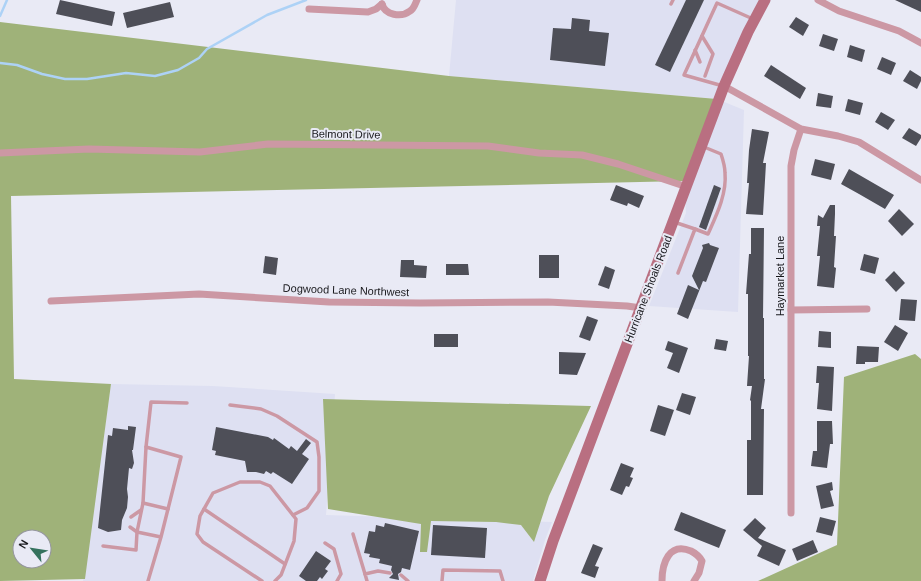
<svg xmlns="http://www.w3.org/2000/svg" width="921" height="581" viewBox="0 0 921 581" font-family="Helvetica,sans-serif">
<style>
.built{fill:#dee0f2}
.forest{fill:#9fb279;fill-rule:evenodd}
.lines{fill:none;stroke-linecap:round;stroke-linejoin:round}
.stream{stroke:#add2f6;stroke-width:2.5}
.building{fill:#4e4f58}
.lane{stroke:#cc98a4;stroke-width:3.5}
.street{stroke:#cc98a4;stroke-width:7}
.secondary{stroke:#b96f81;stroke-width:11}
.labels{text-anchor:middle;dominant-baseline:central;stroke-width:4;stroke-linejoin:round;paint-order:stroke}
.street-label{font-size:11px;fill:#17171b;stroke:#e9eaf5}
</style>
<rect width="100%" height="100%" fill="#e9eaf5"/>
<g class="built">
<polygon points="456,0 771,0 723,83 717,99 744,110 738,312 649,306 686,213 684,182 717,99 449,76"/>
<polygon points="111,384 213,386 335,394 326,515 552,522 545,540 533,581 83,581"/>
</g>
<g class="forest">
<path d="M0,22l449,54 268,23 -33,82 -673,15 3,183 97,5 -26,195 -85,2zM20,537h24v24h-24z"/>
<polygon points="915,354 921,359 921,581 758,581 837,545 844,377"/>
<polygon points="323,399 590,406 591,406 549,496 534,542 521,525 496,522 431,521 427,552 420,552 421,524 328,509"/>
</g>
<g class="lines">
<g class="stream">
<polyline points="0,16 7,0"/>
<polyline points="0,63 17,65 42,74 65,79 87,79 126,73 155,76 178,70 199,58 207,49 267,15 306,0"/>
</g>
</g>
<g class="building">
<polygon points="60,0 115,12 112,26 56,14"/>
<polygon points="686,0 704,0 670,72 655,65"/>
<polygon points="895,0 921,0 921,12"/>
<polygon points="170,2 174,17 127,28 123,13"/>
<polygon points="796,17 809,25 803,36 789,27"/>
<polygon points="572,18 590,20 589,31 609,33 605,66 550,60 553,28 571,29"/>
<polygon points="823,34 838,39 834,51 819,46"/>
<polygon points="850,45 865,50 862,62 847,57"/>
<polygon points="882,57 896,63 891,75 877,69"/>
<polygon points="771,65 806,88 800,99 764,76"/>
<polygon points="910,70 921,77 921,81 917,89 903,81"/>
<polygon points="818,93 833,96 831,108 816,106"/>
<polygon points="848,99 863,103 860,115 845,111"/>
<polygon points="881,112 895,120 888,130 875,122"/>
<polygon points="909,128 921,135 921,138 916,146 902,138"/>
<polygon points="752,129 769,132 763,163 766,163 763,215 746,214 749,183 747,183 749,150"/>
<polygon points="815,159 835,164 831,180 811,175"/>
<polygon points="849,169 894,195 885,209 859,194 841,184"/>
<polygon points="616,185 644,196 639,208 628,203 627,206 610,200"/>
<polygon points="714,185 721,188 706,230 699,227"/>
<polygon points="830,205 835,205 835,214 834,236 836,236 834,267 836,268 834,288 817,286 820,256 817,256 820,226 817,226 818,215 823,218"/>
<polygon points="899,209 914,224 902,236 888,221"/>
<polygon points="751,228 764,228 763,318 764,318 764,379 765,379 761,409 764,409 763,495 747,495 747,440 751,440 751,401 750,400 752,386 747,386 749,356 748,356 748,294 746,294 749,254 751,254"/>
<polygon points="709,243 710,245 719,248 706,282 703,281 688,319 677,314 688,285 699,290 692,276 703,248 702,245"/>
<polygon points="864,254 879,258 875,274 860,270"/>
<rect x="539" y="255" width="20" height="23"/>
<polygon points="265,256 278,258 276,275 263,273"/>
<polygon points="401,260 414,260 414,265 427,266 426,278 400,277"/>
<polygon points="446,264 468,264 469,275 446,275"/>
<polygon points="605,266 615,270 609,289 598,285"/>
<polygon points="894,271 905,283 896,292 885,280"/>
<polygon points="901,299 917,300 915,321 899,320"/>
<polygon points="587,316 598,320 590,341 579,337"/>
<polygon points="895,325 908,333 898,351 884,342"/>
<polygon points="819,331 831,332 831,348 818,347"/>
<rect x="434" y="334" width="24" height="13"/>
<polygon points="716,339 728,341 726,351 714,349"/>
<polygon points="668,341 688,348 679,373 667,368 673,353 665,350"/>
<polygon points="857,346 879,347 878,362 865,362 865,364 856,364"/>
<polygon points="559,352 586,353 577,375 559,374"/>
<polygon points="817,366 834,367 832,411 817,409 819,383 816,383"/>
<polygon points="682,393 696,397 690,415 676,410"/>
<polygon points="658,405 674,410 665,436 650,431"/>
<polygon points="817,421 832,421 833,444 830,444 827,468 811,466 813,451 817,451"/>
<polygon points="128,426 136,427 133,450 132,450 134,463 132,469 129,468 127,489 128,497 127,508 122,520 121,530 108,532 98,528 108,435 112,436 113,428 128,430"/>
<polygon points="216,427 268,437 273,440 274,438 289,449 291,446 297,451 306,439 311,443 302,454 309,459 292,484 273,472 271,474 266,471 264,474 256,472 247,472 245,461 215,455 216,451 212,450"/>
<polygon points="621,463 634,468 630,477 633,478 629,487 626,486 622,495 610,490"/>
<polygon points="832,482 833,490 830,491 834,506 821,509 816,486"/>
<polygon points="681,512 726,530 719,548 674,530"/>
<polygon points="820,517 836,521 832,536 816,532"/>
<polygon points="755,518 766,528 758,538 786,550 779,566 757,556 762,546 743,530"/>
<polygon points="385,523 419,531 410,570 402,568 401,572 398,574 399,580 389,578 393,574 391,570 392,566 379,563 380,559 369,557 370,554 364,553 369,531 375,532 376,525 384,527"/>
<polygon points="433,525 487,528 485,558 431,555"/>
<polygon points="813,540 818,552 797,561 792,549"/>
<polygon points="593,544 603,548 595,566 599,567 595,578 581,573"/>
<polygon points="316,551 331,561 325,569 328,571 322,579 320,577 317,581 306,581 299,576"/>
</g>
<g class="lines">
<g class="lane">
<polyline points="671,4 673,0"/>
<polyline points="702,36 713,54 705,76"/>
<polyline points="695,50 700,62"/>
<polyline points="723,86 684,75 717,3 753,19"/>
<polyline points="674,222 695,229 678,273"/>
<path d="M695,229l13,5c8,-18 19,-40 17,-61 0,-7 -2,-13 -4,-19l-17,-7"/>
<polyline points="230,405 261,409 277,416 317,442 319,457 319,491 307,508 293,515"/>
<polyline points="146,447 151,402 187,403"/>
<polyline points="143,503 168,509"/>
<polyline points="204,509 285,564"/>
<polyline points="131,517 141,510"/>
<polyline points="353,534 365,574"/>
<polyline points="325,543 334,549 341,574 337,581"/>
<polyline points="103,546 136,550 137,532 130,527"/>
<polyline points="401,575 408,581"/>
<polyline points="148,581 161,537 181,457 146,447 143,503 137,532 161,537"/>
<polyline points="262,581 203,542 197,534 200,516 213,493 240,482 260,482 270,486 296,519 294,541 281,575 275,581"/>
<polyline points="367,581 365,574 378,571 390,573"/>
<polyline points="442,581 443,570 500,571 503,581"/>
</g>
<g class="street">
<polyline points="818,0 839,11 899,31 921,43"/>
<path d="M382,4c3,11 19,14 28,7 4,-2 5,-7 7,-11"/>
<polyline points="309,9 368,12 376,9 382,4"/>
<polyline points="724,86 801,129 838,136 859,142 921,180"/>
<polyline points="0,153 89,149 200,152 268,144 488,146 539,153 582,155 618,164 687,187"/>
<polyline points="51,301 199,294 329,302 420,303 548,302 627,306 641,308"/>
<polyline points="791,310 867,309"/>
<polyline points="791,513 791,166 794,150 801,129"/>
<path d="M662,581c0,-18 7,-39 29,-30 6,3 8,5 11,10l-3,12 -5,8"/>
</g>
<polyline class="secondary" points="540,581 553,541 724,86 748,32 765,0"/>
</g>
<g class="labels">
<g class="street-label">
<text transform="translate(346 134) rotate(1)">Belmont Drive</text>
<text transform="translate(780 276) rotate(-90)">Haymarket Lane</text>
<text transform="translate(648 289) rotate(-69)">Hurricane Shoals Road</text>
<text transform="translate(346 290) rotate(2)">Dogwood Lane Northwest</text>
</g>
</g>
<g transform="translate(32 549) rotate(300)"><circle r="19" fill="#e9eaf5" stroke="#95969e"/>
<path d="M0-3L7 15L0 10L-7 15Z" fill="#35725e"/>
<text y="-6" font-size="11" font-weight="bold" text-anchor="middle" fill="#17171b">N</text>
</g>
</svg>
